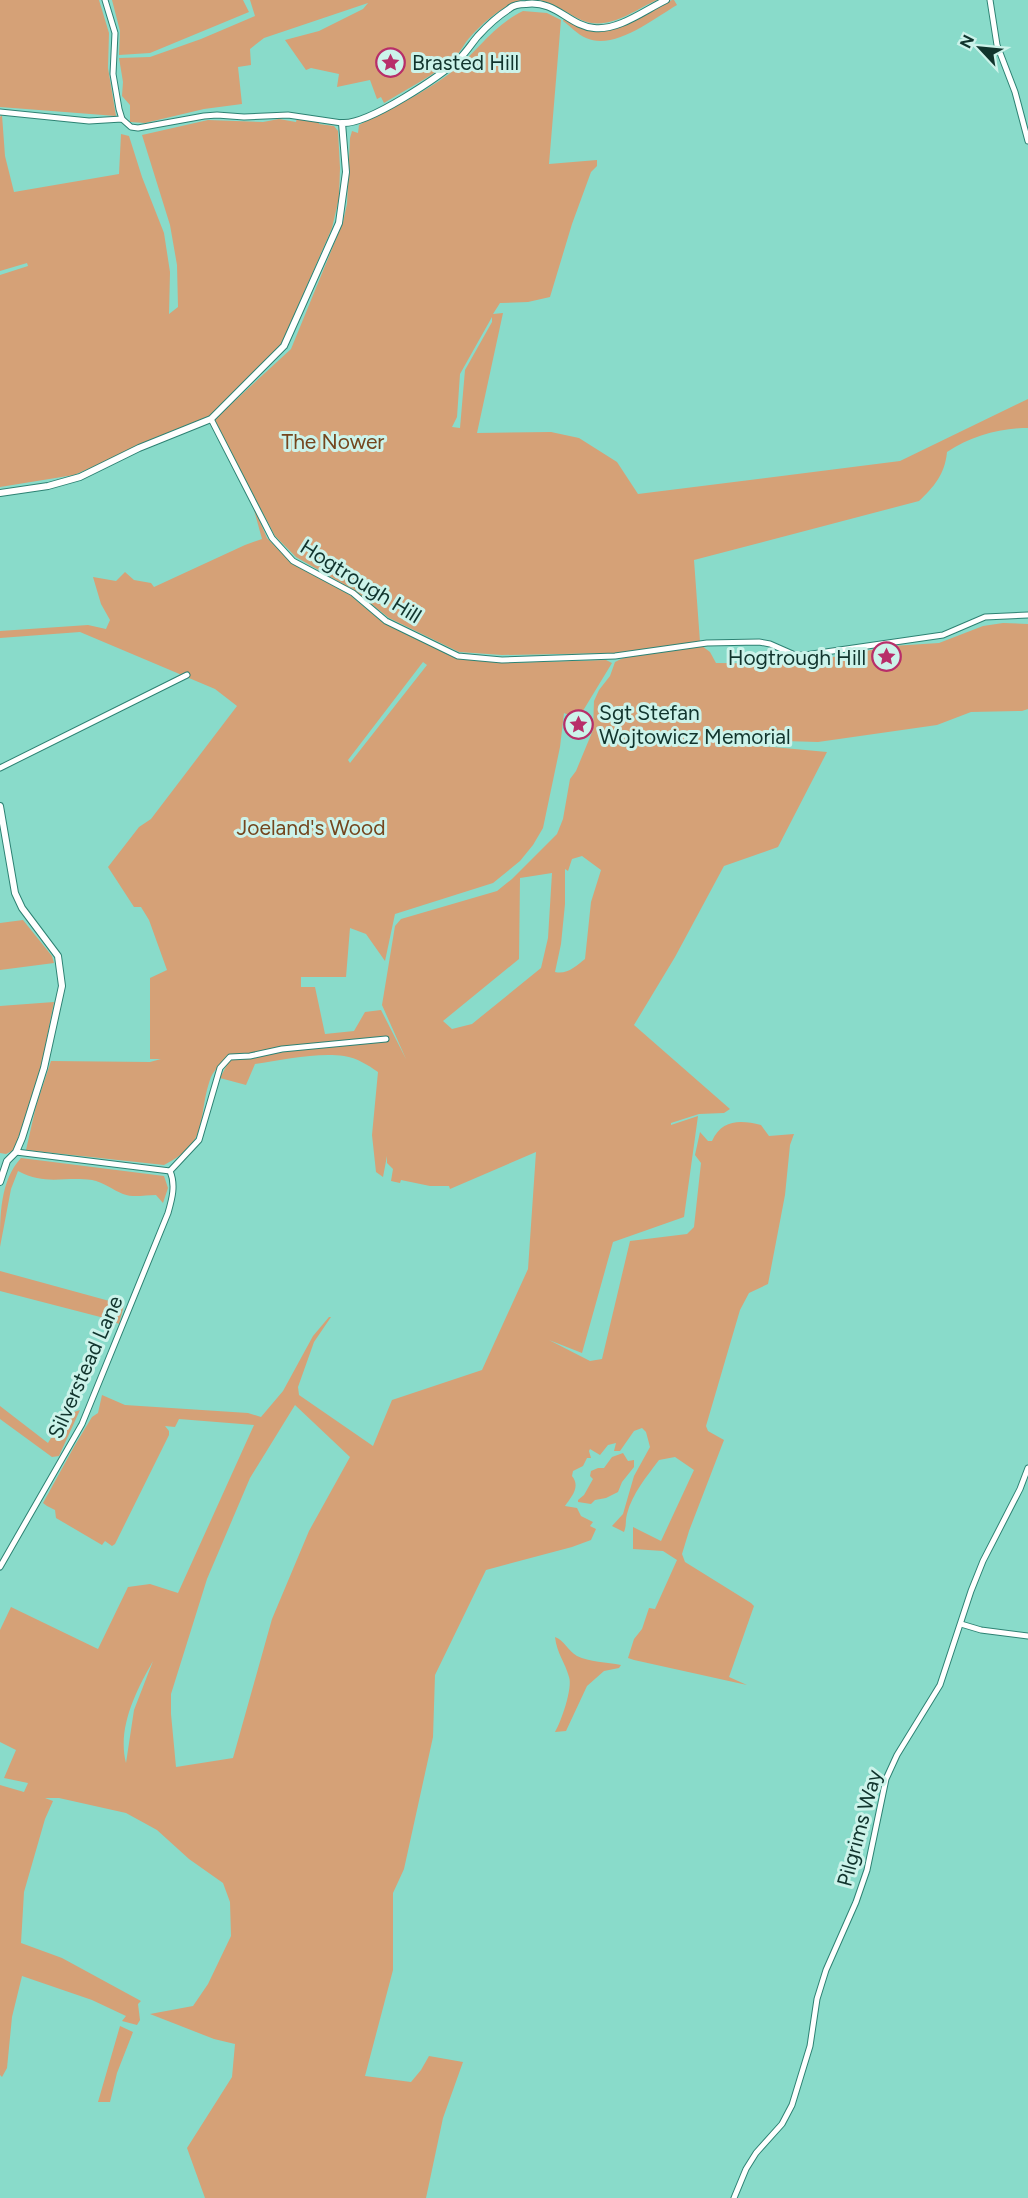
<svg xmlns="http://www.w3.org/2000/svg" width="1028" height="2198" viewBox="0 0 1028 2198" font-family="Figtree,sans-serif">
<style>
.green{fill:#d5a177;fill-rule:evenodd}
.lines{fill:none;stroke-linecap:round;stroke-linejoin:round}
.minor-casing{stroke:#2d8273;stroke-width:7}
.tertiary-casing{stroke:#2d8273;stroke-width:8}
.minor{stroke:#fff;stroke-width:5}
.tertiary{stroke:#fff;stroke-width:6}
.labels{text-anchor:middle;dominant-baseline:central;stroke-width:6;stroke-linejoin:round;paint-order:stroke}
.poi-label{font-size:21px;fill:#11342d;stroke:#ccf3ea;text-anchor:start}
.park-label{font-size:21px;fill:#74461e;stroke:#ccf3ea}
.street-label{font-size:21px;fill:#11342d;stroke:#ccf3ea}
</style>
<rect width="100%" height="100%" fill="#89dbca"/>
<g class="green">
<polygon points="0,0 99,0 109,33 108,68 116,116 0,107"/>
<polygon points="112,0 243,0 249,12 150,53 119,55 120,31"/>
<path d="M250,0h273c-20,5 -38,21 -52,36 -7,7 -10,16 -17,22 -21,18 -47,31 -70,45l-3,-6 -4,2 -7,-19 -33,7 2,-13 -28,-6 -5,2 -21,-30 34,-9 44,-22 5,-6 -104,35 -14,11 1,16 -13,2 4,37 -38,5 -59,14 -15,-1v-17l-8,-9 1,-14 -4,-24 31,-1 51,-18 54,-23z"/>
<path d="M537,0h120c-25,11 -50,33 -78,19 -14,-7 -26,-17 -42,-19z"/>
<path d="M672,0h2l3,5c-24,14 -63,46 -91,33 -8,-3 -16,-12 -23,-17l2,-4c12,7 22,15 36,14l48,-19z"/>
<path d="M523,11l24,2 14,7 -12,144 48,-4v6l-6,6 -19,52 -22,73 -22,5 -28,1 -7,11 10,-1 -26,120 74,-1 28,6 38,24 21,32 262,-33 128,-62v29c-28,0 -57,8 -81,24 -2,22 -13,35 -28,49l-225,59 6,82 -86,11 -112,2 -43,-3 -70,-34 -34,-27 -59,-34 -21,-21 -61,-116 77,-71 52,-127 4,-18 3,-66 2,-7 6,2 1,-8c30,-16 62,-30 90,-51 28,-21 42,-47 74,-63zM492,317v5l-27,48 -5,58 -8,-1 5,-10 3,-43z"/>
<polygon points="2,115 5,156 14,192 119,174 121,134 129,136 142,177 164,233 170,272 169,314 178,307 177,265 170,225 142,135 208,120 263,122 279,119 296,122 297,118 319,121 319,124 334,126 338,131 340,168 339,198 332,228 281,345 213,415 74,475 0,487 0,275 28,266 27,263 0,271 0,117"/>
<path d="M253,506l14,32 24,24 59,33 31,26 74,37 49,5 102,-3 6,3 -34,56 -14,-6 -4,34 -17,81 -10,17 -13,16 -27,22 -98,31 -10,47 -19,-27 -16,-6 -4,49h-45v10h14l10,47 29,-3 11,-19 16,-2 25,49 -24,-54 13,-79 6,-7 96,-28 15,-12 45,-45 6,-15 7,-40 6,-8 17,-41 1,-29 5,-11 11,-14 5,-14 10,-5 77,-11 8,6 6,11 79,1 97,-18 47,-3 44,-17 20,-3 25,1v85l-6,2 -51,1 -34,13 -119,17 -34,-1 -50,-6 -1,6 6,3 88,8 -49,95 -54,19 -49,91 -41,68 96,84 -6,4 -25,1 -28,9v2l27,-9 -14,101 -71,25 -31,111 -33,-13 41,21 12,-2 28,-118 57,-7 7,-7 7,-64 -6,-8 5,-23 8,9h4c10,-22 29,-21 49,-16l8,11 25,-2 -4,11 -5,50 -17,89 -19,9 -9,17 -34,116 2,5 16,9 -35,91 -7,23 3,8 66,41 3,3 -25,71 18,8 -113,-25 -6,-2 6,-19 8,-10 7,-21 6,1 22,-49 -14,-9 -30,-2v-22l28,14 33,-71 -19,-13 -16,3c-12,16 -27,34 -32,54 -2,7 0,10 -3,18l-12,-6 11,-12 11,-38 16,-29 -4,-15 -4,-4 -8,3 -14,20h-6l2,-8 -8,2 -8,10 -10,-6 -1,2 2,7h-4l-4,8 -10,5 -1,5c9,11 -1,21 -7,30l12,2 4,8 12,6 -3,4 6,3 -5,11 -19,7 -86,23 -51,105 -2,62 -29,132 -11,24v77l-28,106 46,6 10,-12 8,-14 34,6 -20,56 -17,80h-221l-18,-50 45,-71 3,-33 -21,-5 -64,-25 43,-8 15,-22 23,-48 -1,-34 -7,-19 -34,-24 -32,-29 -31,-17 -67,-15h-14l8,3 -8,18 -21,73 -3,51 41,15 79,43 -3,3 2,16 -3,5 -15,-4 4,-5 -34,-16 -70,-24 -10,41 -5,51 -5,9 -2,-2v-290l24,7 4,-9 -24,-5 12,-28 -16,-8v-112l11,-23 87,42 30,-62 22,-3 28,9 76,-168 -75,-6 -4,8 -10,-1 4,5v4l-54,109 -3,2 -7,-5 -3,4 -46,-27 -1,-8 -8,-4 -4,-3 32,-58 17,-28 6,-4 4,-18 23,10 123,8 13,4 22,-26 30,-55 16,-19h2l-17,25 -16,45 1,8 74,51 19,-46 90,-30 46,-101 8,-117 -86,37 -1,-3h-19l-29,-6 -1,3 -9,-2 2,-12 -6,-6v-7l-4,21 -7,-5 -4,-37 6,-63c-10,-7 -21,-14 -34,-16 -26,-4 -62,4 -89,8l-9,21 -26,-7 10,-19 71,-14 -16,1 -32,8 -24,1c-7,7 -14,14 -18,22 -15,41 1,64 -47,88l-138,-15 10,-44 15,-45 99,1 11,-3h-11v-81l17,-8 -18,-50 -8,-13h-7l-26,-40 31,-40 12,-8 86,-113 -22,-17 -135,-57 -80,6v-7l88,-6 18,4 4,-9 -9,-16 -8,-27 23,4 9,-9 9,8 17,3 3,4 91,-42 17,-6zM423,662l4,3 -77,98 -2,-3zM582,856l19,14 -10,32 -6,57c-9,7 -18,16 -30,13l6,-28 4,-40v-35l3,2 4,-12zM552,873l-4,65 -7,30 -69,56 -20,5 -9,-8 76,-62 1,-81zM295,1405l55,52 -41,74 -37,88 -39,139 -57,9 -5,-53v-20l36,-115 43,-101zM153,1661l-19,49 -8,53c-9,-35 10,-72 27,-102z"/>
<polygon points="23,920 52,956 54,963 0,970 0,923"/>
<polygon points="54,1002 40,1073 14,1150 6,1154 0,1153 0,1006"/>
<path d="M21,1158l143,18 4,12 -5,15 -7,-8c-12,0 -22,3 -33,-1 -10,-4 -20,-12 -31,-14 -29,-4 -45,6 -74,-9l-7,18 -11,58c0,-32 0,-66 21,-89z"/>
<polygon points="0,1271 124,1305 119,1324 108,1319 0,1291"/>
<path d="M0,1406l48,37c9,-14 15,-29 32,-33l-21,46 -7,1 -52,-38z"/>
<polygon points="623,1453 628,1461 634,1460 634,1467 622,1482 618,1492 606,1498 595,1500 591,1504 578,1502 578,1500 584,1495 593,1479 590,1476 591,1471 598,1468 604,1468 612,1457"/>
<path d="M555,1637c9,3 13,14 22,19 12,6 30,6 44,9l-2,3 -15,3 -17,15 -21,45 -11,1c6,-10 18,-44 14,-55 -4,-15 -12,-23 -14,-40z"/>
<polygon points="120,2026 133,2032 117,2073 110,2102 98,2102"/>
</g>
<g class="lines">
<defs>
<g id="minor">
<polyline points="105,0 115,33 113,74 119,109 122,119"/>
<polyline points="990,0 997,45 1015,92 1028,141"/>
<polyline points="0,112 89,121 122,119 131,127 138,128 204,116 217,115 244,117 288,115 342,123"/>
<polyline points="211,419 272,538 293,561 353,593 386,621 458,656 502,660 615,656 707,643 759,642 770,644 795,655 805,655 943,635 985,617 1028,615"/>
<polyline points="0,768 187,675"/>
<polyline points="16,1152 170,1171"/>
<polyline points="170,1171 199,1140 220,1068 230,1057 250,1056 282,1049 386,1039"/>
<path d="M0,1567l82,-143 86,-211c4,-14 8,-28 2,-42"/>
<polyline points="961,1624 981,1630 1028,1636"/>
<polyline points="734,2198 746,2169 756,2153 782,2124 792,2105 810,2046 817,1999 826,1970 856,1902 867,1870 886,1779 897,1755 940,1685 971,1591 983,1561 1020,1489 1028,1468"/>
</g>
<g id="tertiary">
<path d="M0,493l48,-7 32,-9 59,-29 72,-29 73,-73 55,-123 7,-51 -4,-49c26,2 99,-47 119,-66 6,-6 11,-14 17,-21 9,-10 20,-20 31,-27 4,-4 12,-5 17,-5 30,-4 43,22 68,24 24,3 51,-18 72,-28"/>
<polyline points="0,806 15,893 22,908 58,956 62,986 44,1068 22,1138 16,1152 7,1161 0,1182"/>
</g>
</defs>
<use href="#minor" class="minor-casing"/>
<use href="#tertiary" class="tertiary-casing"/>
<use href="#minor" class="minor"/>
<use href="#tertiary" class="tertiary"/>
</g>
<defs>
<symbol id="sight-ring" viewBox="-11 -11 22 22"><circle r="9.5" fill="#ccf3ea" stroke="#b82e69" stroke-width="1.5"/><path d="M0-6L1.8-2.2L6-1.7L2.9 1.2L3.7 5.4L0 3.3L-3.7 5.4L-2.9 1.2L-6-1.7L-1.8-2.2Z" fill="#b82e69"/></symbol>
</defs>
<g fill-rule="evenodd">
<use href="#sight-ring" x="374" y="46" width="33" height="33"/>
<use href="#sight-ring" x="870" y="640" width="33" height="33"/>
<use href="#sight-ring" x="562" y="708" width="33" height="33"/>
</g>
<g class="labels">
<g class="poi-label">
<text x="412" y="62">Brasted Hill</text>
<text x="866" y="657" text-anchor="end">Hogtrough Hill</text>
<text x="599" y="712">Sgt Stefan<tspan x="599" dy="24">Wojtowicz Memorial</tspan></text>
</g>
<g class="park-label">
<text x="333" y="441">The Nower</text>
<text x="311" y="827">Joeland's Wood</text>
</g>
<g class="street-label">
<text transform="translate(361 581) rotate(32)">Hogtrough Hill</text>
<text transform="translate(85 1367) rotate(-66)">Silverstead Lane</text>
<text transform="translate(859 1828) rotate(-75)">Pilgrims Way</text>
</g>
</g>
<g transform="translate(980 48) rotate(296)" stroke="#ccf3ea" stroke-width="4.5" paint-order="stroke">
<path d="M0-4.5L10 22L0 15L-10 22Z" fill="#11342d"/>
<text y="-9" font-size="16" font-weight="bold" text-anchor="middle" fill="#11342d">N</text>
</g>
</svg>
